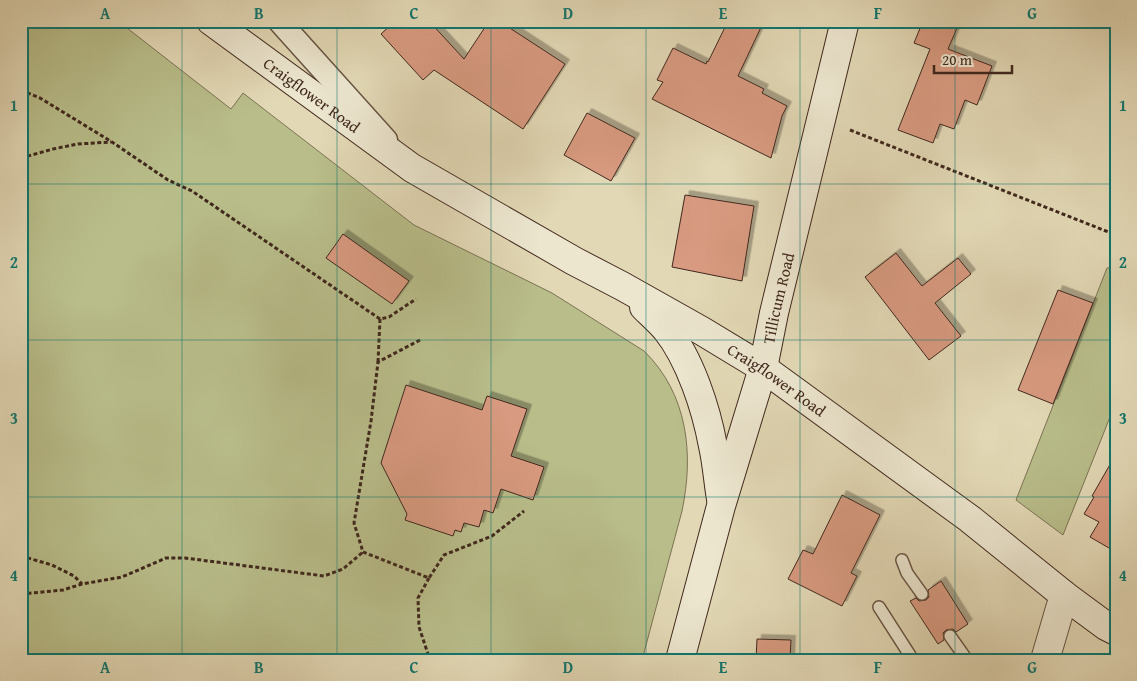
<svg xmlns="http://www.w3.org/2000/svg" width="1137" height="681" viewBox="0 0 1137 681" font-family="'Gentium Book Plus',serif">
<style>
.green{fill:#b8bd8a;stroke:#7c7254}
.building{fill:#d89a80;stroke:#40281d;filter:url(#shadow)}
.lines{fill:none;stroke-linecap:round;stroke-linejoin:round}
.service-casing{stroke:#685443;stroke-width:14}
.minor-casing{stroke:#685443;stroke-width:25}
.tertiary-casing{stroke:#685443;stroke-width:30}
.secondary-casing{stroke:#40281d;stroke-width:30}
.path{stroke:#40281d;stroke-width:3;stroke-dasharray:4 2.5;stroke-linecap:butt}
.service{stroke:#ece6cf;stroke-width:11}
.minor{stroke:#ece6cf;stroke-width:22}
.tertiary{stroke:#ece6cf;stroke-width:28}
.secondary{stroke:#ece6cf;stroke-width:28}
.grid{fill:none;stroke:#0f766e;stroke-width:1;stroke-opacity:0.55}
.labels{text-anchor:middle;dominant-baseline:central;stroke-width:4;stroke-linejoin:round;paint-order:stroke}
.street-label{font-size:16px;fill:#40281d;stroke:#ece6cf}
.neatline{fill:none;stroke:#0f766e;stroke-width:2}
.grid-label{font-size:16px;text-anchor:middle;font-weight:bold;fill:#0f766e}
</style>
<defs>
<filter id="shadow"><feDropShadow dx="4.5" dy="-4.5" stdDeviation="0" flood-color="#0004"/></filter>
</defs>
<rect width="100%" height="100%" fill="#e2d8b5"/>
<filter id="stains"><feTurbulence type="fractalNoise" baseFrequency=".004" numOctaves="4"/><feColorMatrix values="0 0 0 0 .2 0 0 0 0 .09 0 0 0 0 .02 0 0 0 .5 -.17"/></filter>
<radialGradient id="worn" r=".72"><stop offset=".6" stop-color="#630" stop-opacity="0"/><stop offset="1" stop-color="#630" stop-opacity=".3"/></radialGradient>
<g class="green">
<path d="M21,21h97l113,88 12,-16 171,132 138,68 92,58c44,43 50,103 38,160l-40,149h-621z"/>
<polygon points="1116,267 1116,402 1063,535 1016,500 1107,268"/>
</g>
<g class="building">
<polygon points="395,21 429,21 464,59 489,21 499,21 565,64 523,129 434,70 423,80 381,34"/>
<polygon points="728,21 764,21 738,76 764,89 762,93 787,106 782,116 771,158 652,99 663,82 657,80 673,48 706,64 707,61 708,62"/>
<polygon points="923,21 960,21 948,49 992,66 977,105 965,100 954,129 940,124 933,143 898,130 930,49 914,43"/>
<polygon points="587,113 635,138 611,181 564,155"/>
<polygon points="685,195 754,206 742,281 672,267"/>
<polygon points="343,234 409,281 392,304 326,258"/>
<polygon points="896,253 922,286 958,258 971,274 935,303 961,336 929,360 865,277"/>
<polygon points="1058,290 1093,303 1053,404 1018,390"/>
<polygon points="406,385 482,410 487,396 527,409 511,456 544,467 533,500 501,489 493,513 484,510 479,527 464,523 461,532 455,530 453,536 405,520 407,514 381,463"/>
<polygon points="1116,454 1116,552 1090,537 1099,522 1084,514 1094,497 1092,496"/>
<polygon points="842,495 880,515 851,573 857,576 842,606 788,579 803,550 813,554"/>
<polygon points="941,581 968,624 956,632 953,629 946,630 943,633 944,640 938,644 910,601 916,598 919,601 926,600 929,597 928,590"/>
<polygon points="757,639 791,640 790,660 756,660"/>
</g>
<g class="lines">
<defs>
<g id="service">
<polyline points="902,560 907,573 922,594"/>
<polyline points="879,607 913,660"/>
<polyline points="950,636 967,660"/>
</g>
<polyline id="minor" points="279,21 386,140"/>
<polyline id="tertiary" points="1045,660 1064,595"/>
<g id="secondary">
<path id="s1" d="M211,21l201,147 162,93 48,25 80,45 61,37 207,151 94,76 42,31 10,5"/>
<path d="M644,307c7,7 15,14 22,22 24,30 40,79 47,117 4,17 5,36 8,53"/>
<path id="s2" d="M680,660l41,-154 42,-138 11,-55 71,-292"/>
</g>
</defs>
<use href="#service" class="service-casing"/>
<use href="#minor" class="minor-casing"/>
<use href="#tertiary" class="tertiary-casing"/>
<use href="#secondary" class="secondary-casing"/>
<g class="path">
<polyline points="21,90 40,98 112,142 168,180 192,191 380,319"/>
<polyline points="850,130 1116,235"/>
<polyline points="21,158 53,149 78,144 111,142"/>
<polyline points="420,340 378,362 371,421 354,523 363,552 429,578 444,555 492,536 524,511"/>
<polyline points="378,362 380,319 389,317 416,299"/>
<polyline points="21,556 52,565 74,576 82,584"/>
<polyline points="429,578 418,598 419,627 430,660"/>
<polyline points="21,594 63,590 82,584 122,577 166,558 185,558 324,576 343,569 363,552"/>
</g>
<use href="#service" class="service"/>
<use href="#minor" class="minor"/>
<use href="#tertiary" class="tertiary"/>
<use href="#secondary" class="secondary"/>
</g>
<path class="grid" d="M182,21v639M337,21v639M491,21v639M646,21v639M800,21v639M955,21v639M21,184h1095M21,340h1095M21,497h1095"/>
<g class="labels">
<g class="street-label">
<text stroke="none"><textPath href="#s1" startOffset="125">Craigflower Road</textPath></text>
<text stroke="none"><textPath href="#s2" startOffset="375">Tillicum Road</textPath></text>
<text stroke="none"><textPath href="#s1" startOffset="671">Craigflower Road</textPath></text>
</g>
</g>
<rect width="1137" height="681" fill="none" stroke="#e2d8b5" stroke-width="55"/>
<path d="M934 65v8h78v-8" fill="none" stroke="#40281d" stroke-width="2.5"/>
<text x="942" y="65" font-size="15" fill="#40281d" stroke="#ece6cf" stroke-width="4" paint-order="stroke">20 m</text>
<rect x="28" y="28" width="1082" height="626" class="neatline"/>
<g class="grid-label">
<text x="105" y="19">A</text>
<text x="259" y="19">B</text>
<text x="414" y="19">C</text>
<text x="568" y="19">D</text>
<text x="723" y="19">E</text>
<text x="878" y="19">F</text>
<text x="1032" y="19">G</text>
<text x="14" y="111">1</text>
<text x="1123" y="111">1</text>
<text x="14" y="268">2</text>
<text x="1123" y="268">2</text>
<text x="14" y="424">3</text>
<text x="1123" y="424">3</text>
<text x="14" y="581">4</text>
<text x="1123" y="581">4</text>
<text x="105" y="673">A</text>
<text x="259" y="673">B</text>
<text x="414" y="673">C</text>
<text x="568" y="673">D</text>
<text x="723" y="673">E</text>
<text x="878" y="673">F</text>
<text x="1032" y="673">G</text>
</g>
<rect width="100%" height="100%" filter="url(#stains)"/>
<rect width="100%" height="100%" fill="url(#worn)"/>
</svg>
